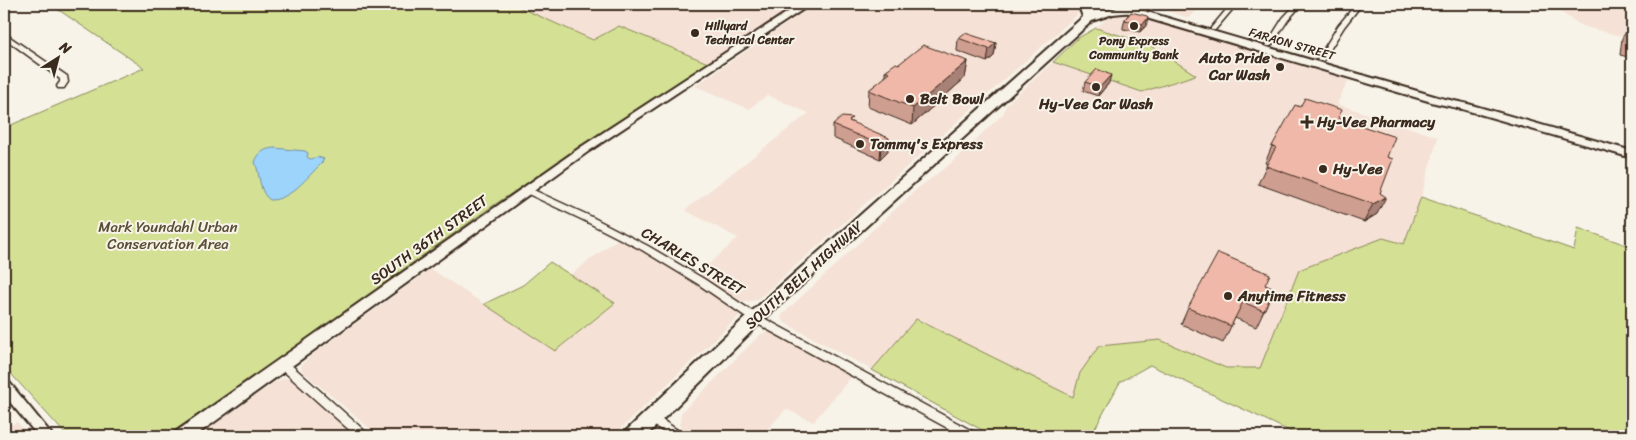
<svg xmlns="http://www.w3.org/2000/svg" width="1636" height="440" viewBox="0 0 1636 440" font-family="Sriracha,sans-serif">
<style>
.built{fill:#f5e1d5}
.green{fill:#d4e194;stroke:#888659}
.water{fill:#9dd4fc;stroke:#7690a3}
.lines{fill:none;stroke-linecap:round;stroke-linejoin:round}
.minor-casing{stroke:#3b2a1e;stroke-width:3}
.tertiary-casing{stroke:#3b2a1e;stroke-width:4}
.secondary-casing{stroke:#3b2a1e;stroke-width:4}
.primary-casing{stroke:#3b2a1e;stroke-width:4}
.minor{fill:#f7f3e8;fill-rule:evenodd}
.tertiary{fill:#f7f3e8;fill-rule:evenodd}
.secondary{fill:#f7f3e8;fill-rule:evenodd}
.primary{fill:#f7f3e8;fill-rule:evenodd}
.wall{fill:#ce9e90;stroke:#3b2a1e}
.shaded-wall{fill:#a88176;stroke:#3b2a1e}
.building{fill:#f0b8a8;stroke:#3b2a1e}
.poi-dot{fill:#3b2a1e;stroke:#f7f3e8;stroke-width:2}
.labels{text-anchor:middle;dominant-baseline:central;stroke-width:4;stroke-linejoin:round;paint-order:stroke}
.far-poi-label{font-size:12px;font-weight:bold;fill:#3b2a1e;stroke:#f7f3e8;text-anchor:start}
.far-street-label{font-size:12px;fill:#3b2a1e;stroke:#f7f3e8}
.poi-label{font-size:15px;font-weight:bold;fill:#3b2a1e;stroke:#f7f3e8;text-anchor:start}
.park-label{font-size:15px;fill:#5a4f36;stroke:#f7f3e8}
.street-label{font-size:15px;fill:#3b2a1e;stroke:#f7f3e8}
</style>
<rect width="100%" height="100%" fill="#f7f3e8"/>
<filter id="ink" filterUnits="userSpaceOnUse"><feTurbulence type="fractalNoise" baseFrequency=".02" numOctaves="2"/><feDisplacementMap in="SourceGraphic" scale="10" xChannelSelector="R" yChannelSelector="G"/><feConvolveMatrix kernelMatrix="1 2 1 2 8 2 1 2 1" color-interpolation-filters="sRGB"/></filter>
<g filter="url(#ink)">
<g class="built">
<polygon points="512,4 797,4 708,63 619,26 594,40"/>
<polygon points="815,4 1079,4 1080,7 1080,12 1076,16 757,300 743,302 697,275 738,238 685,210 809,113 767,95 749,109 695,86"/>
<polygon points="1145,4 1203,4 1189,18"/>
<polygon points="1548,4 1632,4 1632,39 1582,26"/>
<polygon points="1127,11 1339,75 1348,81 1337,104 1438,137 1421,197 1404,245 1299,270 1261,368 1226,368 1160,340 1080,373 1073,398 916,319 872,370 785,323 781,318 784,313 917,189 949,165 1004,113 1005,107 1008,103 1053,62 1142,92 1195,76 1148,44 1096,28 1114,12"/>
<polygon points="619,238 732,306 739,312 739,316 613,436 379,436 302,371 301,367 304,362 315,353 431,269 555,351 615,303 570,275"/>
<polygon points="767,332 775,332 853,375 813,422 786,409 761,436 690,436 680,426 681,413 761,334"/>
<polygon points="285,378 293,380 358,436 198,436 275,382"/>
<polygon points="17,422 30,436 4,436 4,430"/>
</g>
<g class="green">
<polygon points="50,4 512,4 593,40 619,26 708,63 491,207 220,400 166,436 67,436 4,366 4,128 144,68"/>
<polygon points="1096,28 1148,44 1196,75 1142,92 1053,62 1078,38"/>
<polygon points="1421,197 1574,250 1578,228 1632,247 1632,436 1300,436 1150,365 1120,382 1091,436 993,436 872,370 916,319 1073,397 1080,373 1099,346 1160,340 1226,368 1260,368 1299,270 1383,238 1404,244"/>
<polygon points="550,262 615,303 555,351 484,304 523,285"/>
</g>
<path class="water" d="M274,148l31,3 3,2 -1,4 3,2 8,-2 6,2 -3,5c-14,13 -30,36 -51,36 -11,-7 -10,-26 -15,-38 4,-10 9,-13 19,-14z"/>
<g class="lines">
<defs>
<g id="minor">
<polygon points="1231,4 1237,4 1215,30 1211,30 1211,28"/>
<polygon points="1296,4 1302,4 1288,20 1271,46 1267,46 1266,45 1283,18"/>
<polygon points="1356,4 1362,4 1344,27 1323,61 1319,61 1317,60 1338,26"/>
<polygon points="4,33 67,76 68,82 64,88 58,88 57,86 60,82 60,79 4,38"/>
<polygon points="527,187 590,216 648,246 704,279 758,315 976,433 977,436 962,436 752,321 698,284 642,250 583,220 524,192 523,190"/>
<polygon points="284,361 288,362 367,433 368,436 356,436 280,368 279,365 280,362"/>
<polygon points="653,414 682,433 683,436 670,436 649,422 648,419 649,416"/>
</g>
<polygon id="tertiary" points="4,381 9,382 53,436 38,436 4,395"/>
<g id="secondary">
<polygon points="800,4 811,4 589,151 195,436 175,436 177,431 581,147"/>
<polygon points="1108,4 1120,4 1441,98 1468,104 1632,151 1632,158 1462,109 1435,103 1119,10"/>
</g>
<g id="primary">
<polygon points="1078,4 1088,4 1091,10 1098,4 1109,4 1104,10 1129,7 1135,10 1133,12 1113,14 1092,21 761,322 646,436 625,436 627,430 749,314 1083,17"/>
<polygon points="1134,4 1146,4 1151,8 1145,11"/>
</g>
</defs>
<use href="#minor" class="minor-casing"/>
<use href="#tertiary" class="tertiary-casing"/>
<use href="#secondary" class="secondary-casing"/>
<use href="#primary" class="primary-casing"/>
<use href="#minor" class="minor"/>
<use href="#tertiary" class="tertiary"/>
<use href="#secondary" class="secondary"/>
<use href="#primary" class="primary"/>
</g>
<g class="wall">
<polygon points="1131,12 1146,26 1140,32 1123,29 1123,27 1125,19"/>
<polygon points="1632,23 1632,58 1620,55 1622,38"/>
<polygon points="958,38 996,43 994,56 987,62 957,51"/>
<polygon points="968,61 965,78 912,125 868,107 869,90 885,78 885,71 899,64"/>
<polygon points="1085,82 1109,83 1098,96 1083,91"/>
<polygon points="852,122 888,151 880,159 833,138 833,125"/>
<polygon points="1272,146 1387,157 1380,193 1377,214 1364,222 1258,184 1267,164 1265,163"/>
<polygon points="1265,285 1274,289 1256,327 1235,318 1223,343 1181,324 1188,308"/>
</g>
<g class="shaded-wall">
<polygon points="1148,18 1146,26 1140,32 1143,24"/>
<polygon points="996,43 994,56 987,62 989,49"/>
<polygon points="968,61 965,78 912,125 913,108"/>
<polygon points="1111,75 1109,83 1098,96 1100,87"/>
<polygon points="889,138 888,151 880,159 881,145"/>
<polygon points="1386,197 1377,214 1364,222 1373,204"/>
</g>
<g class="building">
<polygon points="1131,12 1147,16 1148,18 1143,24 1125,20 1125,19"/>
<polygon points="1632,26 1632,39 1631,38"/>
<polygon points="965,33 996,43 989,49 958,38"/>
<polygon points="923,45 968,61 913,108 869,90 890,73 885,71 896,63 899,64"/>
<polygon points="1097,69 1111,75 1100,87 1085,82"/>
<polygon points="1305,98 1342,110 1338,118 1395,137 1387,157 1393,159 1380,193 1386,197 1373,204 1266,166 1276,147 1272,146 1295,105 1300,107"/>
<polygon points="842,117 852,118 849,121 889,138 881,145 833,125"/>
<polygon points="1218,253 1270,274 1265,285 1274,289 1264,311 1243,302 1231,326 1188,308"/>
</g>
</g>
<g class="poi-dot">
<circle cx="1134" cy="26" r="5"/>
<circle cx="695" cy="33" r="5"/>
<circle cx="1280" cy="67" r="5"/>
<circle cx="1096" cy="87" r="5"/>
<circle cx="910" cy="99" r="5"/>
<path d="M1304.5 114.5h5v5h5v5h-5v5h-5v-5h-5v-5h5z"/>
<circle cx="860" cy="144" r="5"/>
<circle cx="1323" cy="169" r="5"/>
<circle cx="1228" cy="296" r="5"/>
</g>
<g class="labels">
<g class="far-poi-label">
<text x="705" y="26">Hillyard<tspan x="705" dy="14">Technical Center</tspan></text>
<text x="1134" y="41" text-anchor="middle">Pony Express<tspan x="1134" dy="14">Community Bank</tspan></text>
</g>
<g class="far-street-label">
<text transform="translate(1292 44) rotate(16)">FARAON STREET</text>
</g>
<g class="poi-label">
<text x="1270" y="58" text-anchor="end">Auto Pride<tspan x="1270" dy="17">Car Wash</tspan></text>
<text x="920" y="99">Belt Bowl</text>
<text x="1096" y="104" text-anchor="middle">Hy-Vee Car Wash</text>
<text x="1317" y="122">Hy-Vee Pharmacy</text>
<text x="870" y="144">Tommy's Express</text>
<text x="1333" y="169">Hy-Vee</text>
<text x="1238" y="296">Anytime Fitness</text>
</g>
<g class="park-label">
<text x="168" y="227">Mark Youndahl Urban<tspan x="168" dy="17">Conservation Area</tspan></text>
</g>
<g class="street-label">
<text transform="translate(429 240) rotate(-36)">SOUTH 36TH STREET</text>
<text transform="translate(693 261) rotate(31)">CHARLES STREET</text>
<text transform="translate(804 275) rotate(-42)">SOUTH BELT HIGHWAY</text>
</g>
</g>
<rect width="1636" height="440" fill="none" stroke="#f7f3e8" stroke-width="20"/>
<rect x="10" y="10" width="1616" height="420" fill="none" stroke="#3b2a1e" stroke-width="2" filter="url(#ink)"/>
<g transform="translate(58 58) rotate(36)" stroke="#f7f3e8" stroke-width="4" paint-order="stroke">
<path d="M0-4L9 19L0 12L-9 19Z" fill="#3b2a1e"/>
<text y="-8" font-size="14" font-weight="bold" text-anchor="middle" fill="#3b2a1e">N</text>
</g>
</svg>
